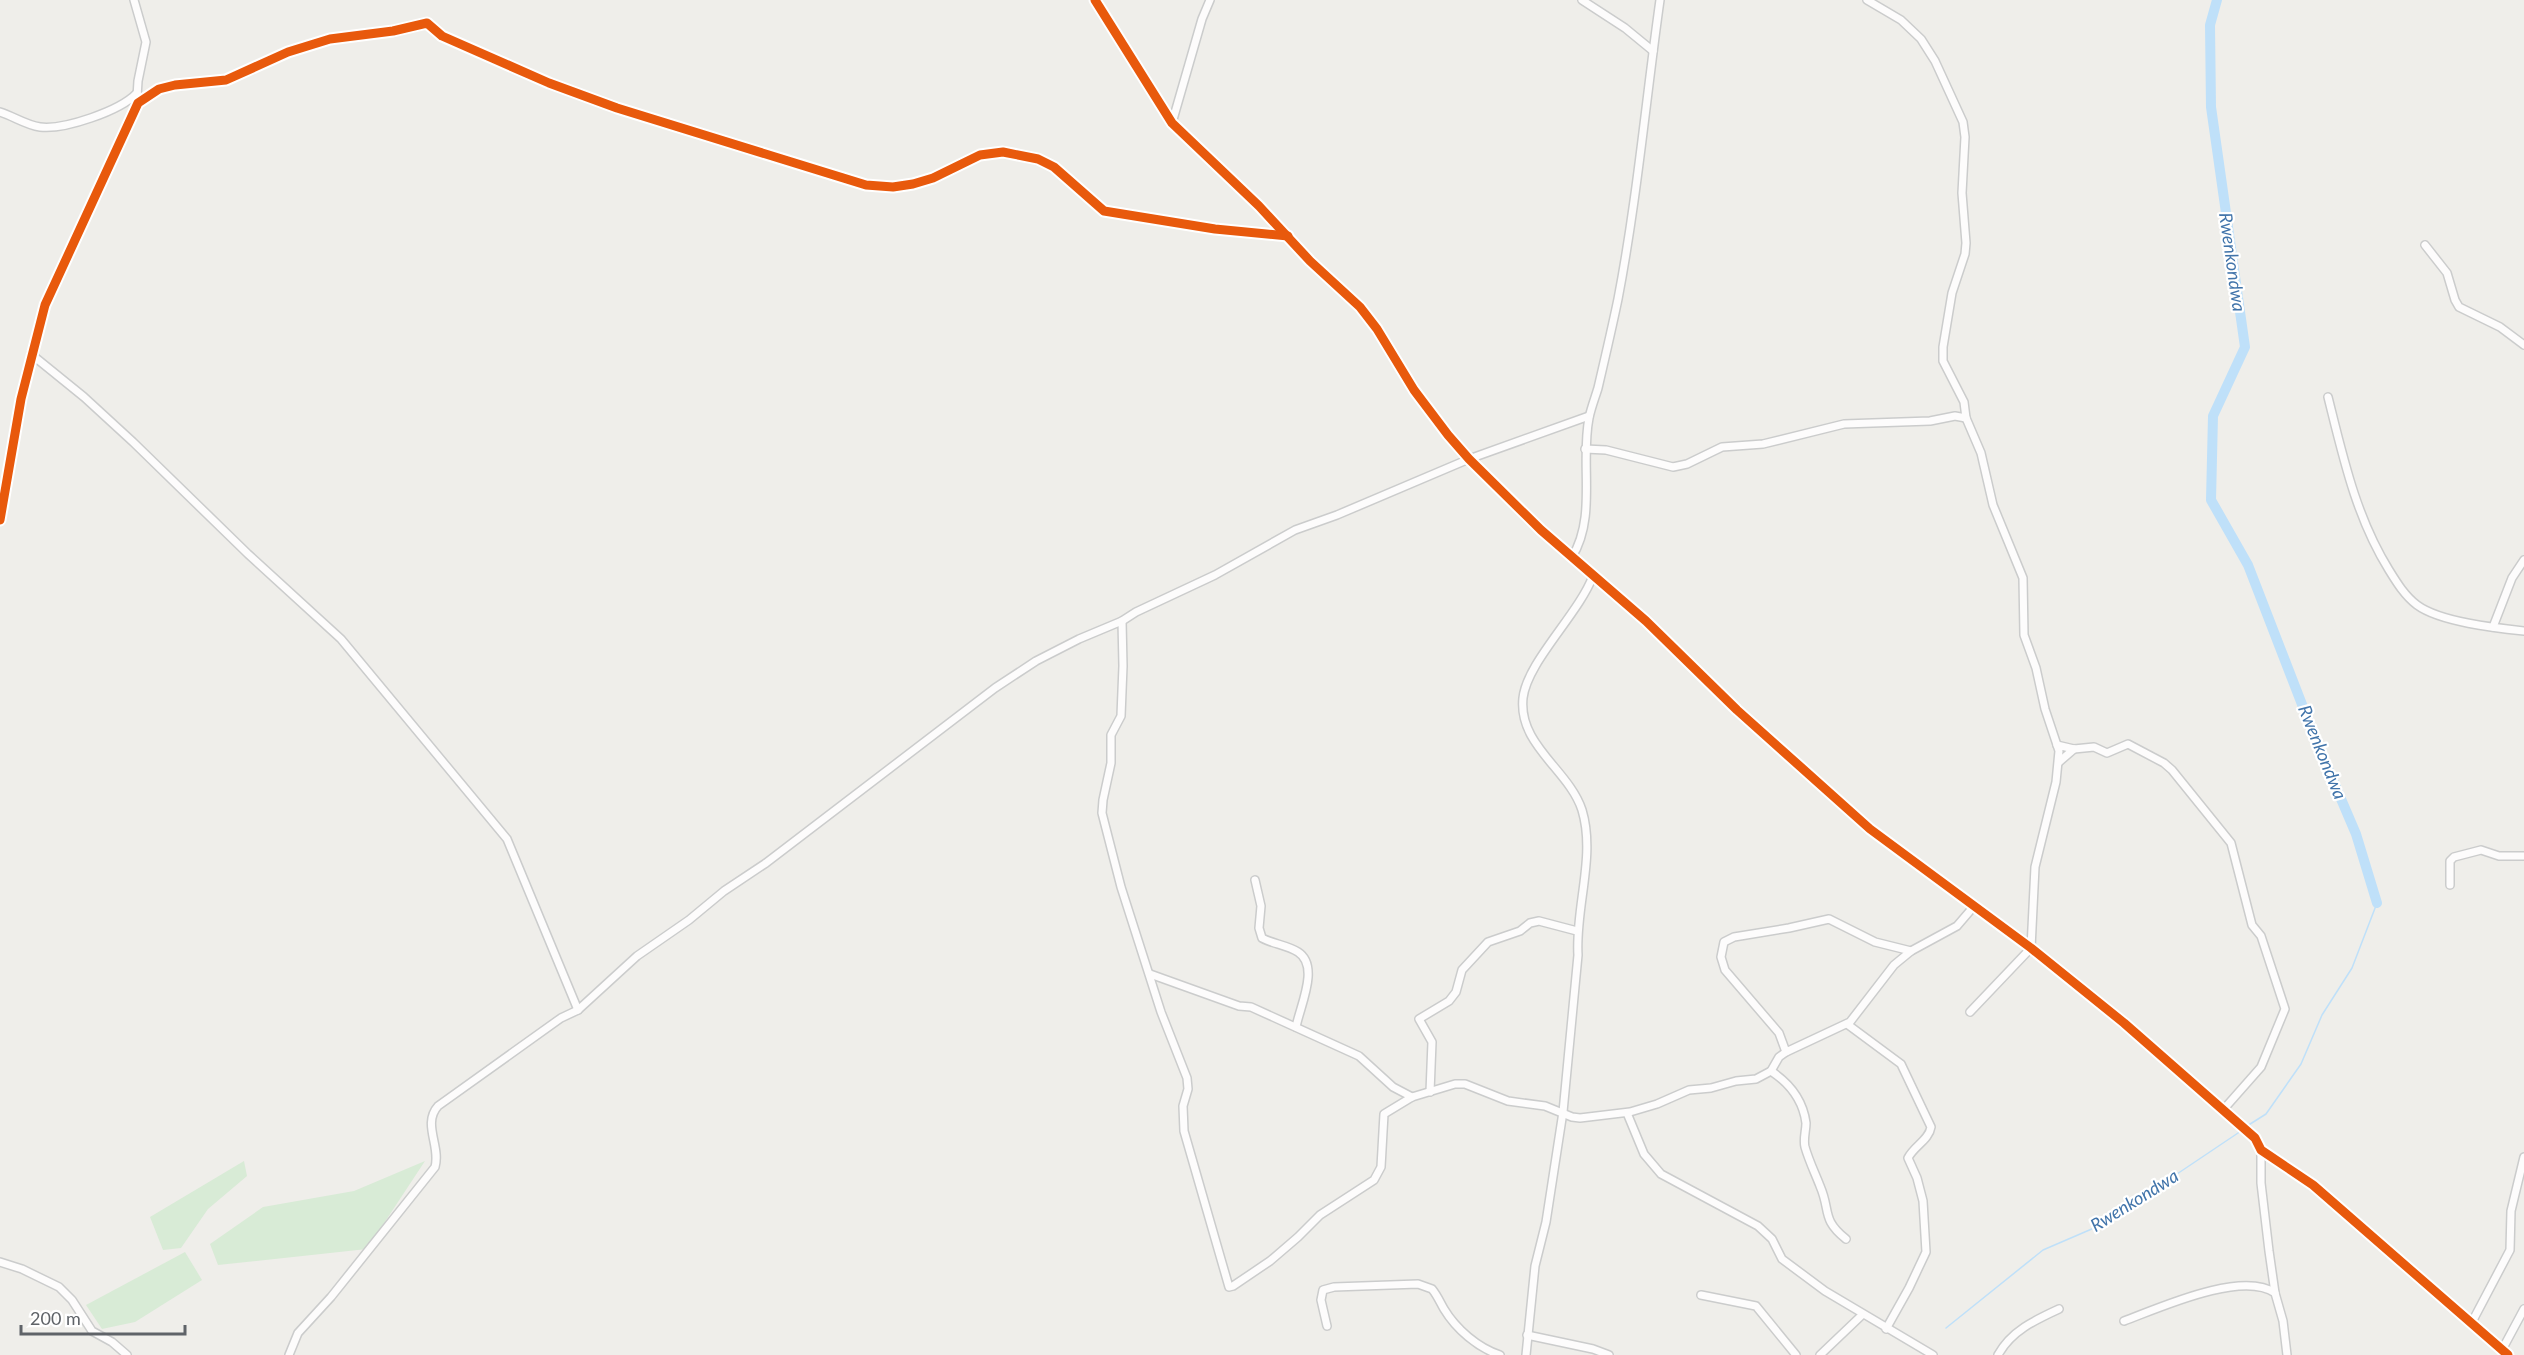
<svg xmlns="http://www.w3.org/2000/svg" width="2524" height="1355" viewBox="0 0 2524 1355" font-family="Lato,sans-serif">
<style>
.green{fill:#d8ebd6}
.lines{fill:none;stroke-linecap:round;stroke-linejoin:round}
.stream{stroke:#bfe0f9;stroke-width:1.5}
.river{stroke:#bfe0f9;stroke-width:10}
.street-casing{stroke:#cbcccc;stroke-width:10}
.secondary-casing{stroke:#cacacb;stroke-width:12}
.street{stroke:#fdfcfc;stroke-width:7}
.secondary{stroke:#fdfcfc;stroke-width:9}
.cycleway-casing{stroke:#fff;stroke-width:13}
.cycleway{stroke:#e8590c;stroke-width:9}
.labels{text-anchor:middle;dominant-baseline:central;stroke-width:4.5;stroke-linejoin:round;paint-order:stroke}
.water-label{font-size:18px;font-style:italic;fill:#4174aa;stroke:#fff}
</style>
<rect width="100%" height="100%" fill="#efeeea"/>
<g class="green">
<polygon points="244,1161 247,1176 208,1209 181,1248 163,1250 150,1217"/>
<polygon points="425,1161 367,1249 218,1265 210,1244 263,1207 354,1191"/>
<polygon points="185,1252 202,1280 135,1322 102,1329 86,1305"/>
</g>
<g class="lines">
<g class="stream">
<polyline points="2247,1126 2266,1114 2301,1064 2322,1015 2352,968 2377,903"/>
<polyline points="1946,1328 2043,1250 2101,1225 2241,1131"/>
</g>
<polyline class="river" points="2217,0 2210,25 2211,107 2245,347 2213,416 2211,500 2248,565 2315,738 2356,834 2377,903"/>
<defs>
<g id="street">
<polyline points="134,0 146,42 138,81 137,97"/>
<polyline points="1582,0 1625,28 1653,51"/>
<polyline points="1867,0 1901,20 1921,39 1935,61 1963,122 1965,137 1962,193 1966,243 1965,254 1952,293 1943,347 1943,361 1964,402 1966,418 1981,453 1993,505 2023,578 2024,635 2036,668 2045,709 2059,751 2056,782 2035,867 2031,948 1970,1012"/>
<path d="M0,112c13,4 26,13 40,15 24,3 80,-16 97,-34"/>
<polyline points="1172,123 1202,19 1210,0"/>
<polyline points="2425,245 2447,273 2455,300 2459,307 2500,327 2524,345"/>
<polyline points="31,354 84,397 133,442 248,554 341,639 507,839 578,1010"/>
<path d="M2328,397c15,60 28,120 61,173 8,13 16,26 28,35 23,17 79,23 107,26"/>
<polyline points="1585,449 1606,450 1673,467 1687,464 1722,447 1763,444 1844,424 1930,421 1955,416 1966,418"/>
<polyline points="0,520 21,399 45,305 138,103 159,89 175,85 226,80 288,52 330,39 393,31 427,23 442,36 549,83 617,108 866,185 893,187 913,184 933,178 980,155 1003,152 1038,159 1054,167 1104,211 1215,229 1288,236"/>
<path d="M1572,557c25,-40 8,-94 17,-139 2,-10 6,-20 9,-30 7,-30 14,-60 20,-89 19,-99 28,-200 42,-299"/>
<polyline points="1122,621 1123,666 1121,716 1111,735 1111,763 1103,800 1102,813 1121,887 1161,1012 1187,1078 1188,1089 1183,1106 1184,1131 1229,1287 1233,1286 1270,1261 1298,1237 1320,1215 1374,1180 1381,1167 1384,1114 1412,1097 1455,1084 1465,1084 1508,1101 1545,1106 1572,1117 1580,1118 1630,1112 1657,1104 1689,1090 1711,1088 1736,1081 1756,1079 1771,1071 1779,1057 1786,1052 1850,1022 1894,965 1911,951 1957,926 1975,905"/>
<polyline points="2493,627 2512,578 2524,560"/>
<polyline points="2057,745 2074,749 2094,747 2107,753 2128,744 2164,763 2172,770 2231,843 2252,925 2261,936 2285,1009 2261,1067 2223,1110"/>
<polyline points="2059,762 2074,749"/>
<path d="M1255,880l6,26 -2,22 3,10c11,6 25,7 36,14 22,14 2,54 -2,75"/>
<polyline points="2450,885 2450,861 2454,857 2481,850 2499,856 2524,856"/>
<polyline points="1150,974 1239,1006 1251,1007 1359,1056 1393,1087 1412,1097"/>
<path d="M1847,1024l54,40 30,63c-2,13 -17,19 -23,31l9,20 6,23 3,51 -17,36 -23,41"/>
<polyline points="1786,1052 1779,1033 1725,970 1721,957 1724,942 1734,937 1789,928 1829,919 1875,942 1911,951"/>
<path d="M1771,1071c18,12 32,29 35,52 0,8 -3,16 -1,24 4,14 10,26 15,39 11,25 1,33 26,53"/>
<polyline points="1430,1092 1432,1042 1419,1019 1449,1001 1456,992 1462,970 1488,942 1520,931 1530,923 1539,921 1577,931"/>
<polyline points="1627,1113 1644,1154 1661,1174 1758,1226 1772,1239 1782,1259 1825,1291 1933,1355"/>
<polyline points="2261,1150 2261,1183 2269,1251 2275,1293 2283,1321 2287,1355"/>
<polyline points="0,1262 22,1269 59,1287 72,1300 92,1331 112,1342 127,1355"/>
<polyline points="1701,1295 1756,1306 1796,1355"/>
<path d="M2124,1321c35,-13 118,-51 151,-28"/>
<polyline points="2471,1324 2510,1250 2511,1211 2524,1157"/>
<path d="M1327,1326l-6,-26 2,-10 11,-3 84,-3 14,5c5,6 8,13 12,20 12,20 34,39 56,46"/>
<polyline points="1527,1335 1593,1349 1609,1355"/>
<polyline points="2502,1350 2524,1309"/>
<path d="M289,1355l9,-22 33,-36 104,-130c6,-21 -13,-43 3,-61l123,-88 17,-8 59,-54 52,-36 35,-29 42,-28 229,-175 41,-27 43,-22 43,-18 14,-9 79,-37 80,-45 42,-15 132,-56 120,-43"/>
<path d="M1526,1355l9,-89 11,-44 17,-110 15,-157c-3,-47 18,-99 4,-145 -13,-40 -64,-65 -59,-112 4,-36 55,-83 70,-122"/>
<polyline points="1820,1355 1862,1315"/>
<path d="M1998,1355c13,-24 37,-35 61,-46"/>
</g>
<polyline id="secondary" points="1095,0 1172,123 1259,206 1310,261 1360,307 1377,329 1414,390 1448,435 1469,459 1541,530 1646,621 1737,710 1870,829 2031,948 2124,1023 2255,1138 2261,1150 2313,1185 2508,1355"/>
</defs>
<use href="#street" class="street-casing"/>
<use href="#secondary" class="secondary-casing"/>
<use href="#street" class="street"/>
<use href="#secondary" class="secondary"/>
<defs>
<g id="cycleway">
<polyline points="1095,0 1172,123 1259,206 1310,261 1360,307 1377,329 1414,390 1448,435 1469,459 1541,530 1646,621 1737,710 1870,829 2031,948 2124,1023 2255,1138 2261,1150 2313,1185 2508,1355"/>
<polyline points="0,520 21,399 45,305 138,103 159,89 175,85 226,80 288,52 330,39 393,31 427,23 442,36 549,83 617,108 866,185 893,187 913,184 933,178 980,155 1003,152 1038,159 1054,167 1104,211 1215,229 1288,236"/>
</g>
</defs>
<use href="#cycleway" class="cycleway-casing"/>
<use href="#cycleway" class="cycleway"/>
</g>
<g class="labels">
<g class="water-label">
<text transform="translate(2233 262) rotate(82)">Rwenkondwa</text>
<text transform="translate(2323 752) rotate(68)">Rwenkondwa</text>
<text transform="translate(2134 1200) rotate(-32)">Rwenkondwa</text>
</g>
</g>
<path d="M21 1325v9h164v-9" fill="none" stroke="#5f6368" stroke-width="3"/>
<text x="30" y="1325" font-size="18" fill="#5f6368" stroke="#ffffff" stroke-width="4.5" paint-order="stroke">200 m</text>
</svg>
